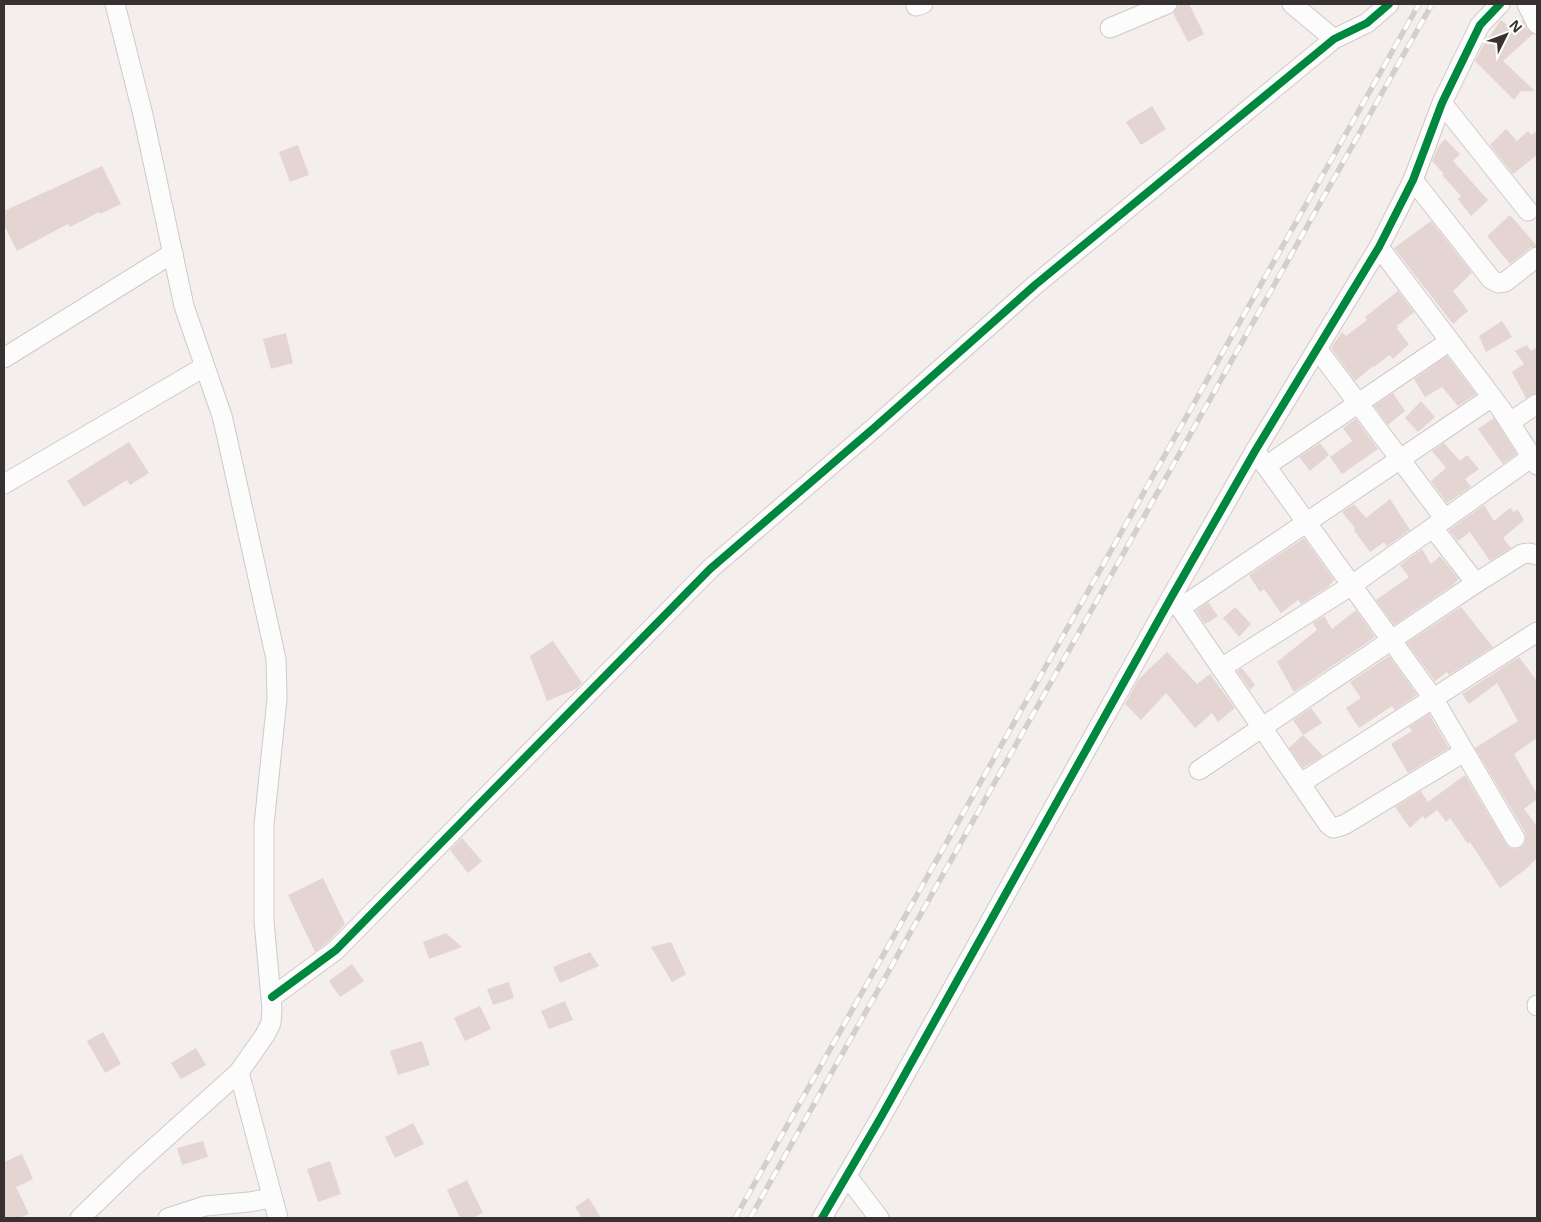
<svg xmlns="http://www.w3.org/2000/svg" width="1541" height="1222" viewBox="0 0 1541 1222" font-family="'Open Sans',sans-serif">
<style>
.building{fill:#e4d5d2}
.lines{fill:none;stroke-linecap:round;stroke-linejoin:round}
.street-casing{stroke:#cfcac9;stroke-width:21}
.street{stroke:#fdfcfc;stroke-width:19}
.rail-casing{stroke:#d2d0cf;stroke-width:5.5}
.rail{stroke:#fff;stroke-width:4;stroke-dasharray:11;stroke-linecap:butt}
.cycleway-casing{stroke:#fff;stroke-width:11}
.cycleway{stroke:#00873e;stroke-width:8}
</style>
<rect width="100%" height="100%" fill="#f4eeec"/>
<g class="building">
<polygon points="1180,4 1189,4 1204,34 1188,42 1173,13"/>
<polygon points="1501,20 1507,25 1510,23 1515,29 1523,20 1527,29 1533,34 1503,61 1535,91 1521,91 1514,100 1475,61 1484,44"/>
<polygon points="1152,106 1166,129 1141,145 1126,122"/>
<polygon points="1506,129 1517,141 1528,131 1531,135 1537,131 1537,155 1513,174 1490,145"/>
<polygon points="1445,139 1460,154 1453,161 1488,200 1471,216 1458,199 1461,196 1442,175 1444,174 1432,161 1438,147"/>
<polygon points="298,145 309,175 290,182 279,152"/>
<polygon points="102,166 121,204 100,214 99,212 70,227 68,224 17,251 4,225 4,211"/>
<polygon points="1510,215 1537,246 1530,248 1510,264 1487,236"/>
<polygon points="1431,221 1472,273 1453,291 1468,311 1453,324 1394,248"/>
<polygon points="1398,291 1414,312 1397,326 1398,328 1397,329 1409,344 1393,359 1389,355 1374,367 1373,366 1355,381 1331,348 1342,332 1346,336 1367,320 1365,317"/>
<polygon points="1502,321 1512,337 1486,352 1479,336"/>
<polygon points="286,333 293,363 271,369 263,339"/>
<polygon points="1527,345 1531,351 1537,347 1537,393 1526,398 1512,372 1524,364 1515,351"/>
<polygon points="1447,356 1476,394 1458,406 1442,387 1425,397 1414,379"/>
<polygon points="1393,393 1405,411 1388,425 1374,406"/>
<polygon points="1421,401 1435,417 1418,432 1405,418"/>
<polygon points="1494,418 1517,454 1503,464 1478,429"/>
<polygon points="1356,419 1378,449 1342,474 1330,457 1352,441 1343,428"/>
<polygon points="129,442 149,473 130,485 127,480 84,507 67,481"/>
<polygon points="1320,443 1329,455 1310,471 1299,457"/>
<polygon points="1444,443 1460,461 1467,455 1479,469 1465,479 1471,487 1447,503 1431,481 1446,468 1432,451"/>
<polygon points="1390,499 1410,530 1387,546 1384,542 1370,552 1354,530 1355,528 1342,512 1354,504 1366,518"/>
<polygon points="1484,505 1494,521 1510,508 1514,512 1517,509 1524,520 1503,538 1511,548 1490,561 1470,532 1458,541 1449,530"/>
<polygon points="1304,538 1334,580 1328,587 1301,604 1298,600 1281,613 1264,589 1260,592 1249,575"/>
<polygon points="1422,549 1431,564 1440,556 1459,579 1453,585 1394,625 1376,600 1409,577 1400,565"/>
<polygon points="1208,602 1218,616 1205,624 1196,611"/>
<polygon points="1235,607 1251,624 1239,637 1223,618"/>
<polygon points="1461,607 1493,647 1449,675 1447,672 1435,681 1407,643"/>
<polygon points="1356,610 1375,637 1294,692 1277,662 1317,630 1313,623 1324,616 1332,629"/>
<polygon points="553,641 582,683 576,689 547,701 530,656"/>
<polygon points="1167,652 1197,684 1210,674 1235,708 1218,722 1212,713 1195,728 1166,693 1141,720 1125,704 1138,680"/>
<polygon points="1389,656 1417,695 1395,710 1392,706 1359,728 1346,708 1361,698 1350,682"/>
<polygon points="1519,657 1537,681 1537,738 1514,754 1537,794 1537,799 1524,809 1537,826 1537,858 1526,869 1500,888 1470,842 1468,844 1450,818 1446,822 1437,810 1425,819 1423,816 1410,828 1395,807 1421,791 1428,802 1465,775 1506,844 1510,848 1516,849 1521,847 1524,844 1526,838 1525,832 1475,748 1518,721 1497,683 1469,704 1462,694"/>
<polygon points="1242,668 1255,685 1250,690 1237,671"/>
<polygon points="1311,708 1322,723 1303,735 1293,720"/>
<polygon points="1429,714 1449,748 1408,773 1391,744 1412,731 1409,727"/>
<polygon points="1303,735 1323,756 1303,768 1289,748"/>
<polygon points="462,838 482,861 468,873 450,850"/>
<polygon points="323,878 345,924 329,941 315,952 288,895"/>
<polygon points="446,933 462,947 429,959 423,942"/>
<polygon points="671,942 686,974 672,982 651,947"/>
<polygon points="590,952 599,966 560,983 553,967"/>
<polygon points="352,964 364,981 340,997 329,981"/>
<polygon points="509,982 514,998 493,1005 487,989"/>
<polygon points="565,1001 573,1020 549,1029 541,1011"/>
<polygon points="480,1006 491,1029 465,1041 454,1018"/>
<polygon points="103,1032 121,1064 105,1073 87,1041"/>
<polygon points="422,1041 430,1065 398,1075 390,1051"/>
<polygon points="196,1048 206,1065 181,1079 171,1063"/>
<polygon points="413,1123 424,1144 395,1158 385,1137"/>
<polygon points="203,1141 208,1157 182,1165 177,1148"/>
<polygon points="22,1154 33,1179 16,1187 29,1214 19,1218 4,1218 4,1162"/>
<polygon points="330,1161 341,1194 318,1202 307,1169"/>
<polygon points="467,1180 483,1213 472,1218 460,1218 447,1190"/>
<polygon points="589,1198 601,1218 582,1218 575,1207"/>
</g>
<g class="lines">
<defs>
<g id="street">
<polyline points="1292,4 1334,39"/>
<polyline points="1527,4 1537,24"/>
<polyline points="916,6 923,4"/>
<polyline points="1110,28 1167,4"/>
<polyline points="1442,103 1528,211"/>
<polyline points="1413,180 1491,279 1498,283 1505,282 1537,257"/>
<polyline points="1379,247 1501,409 1537,465"/>
<polyline points="1318,350 1445,519"/>
<polyline points="4,358 173,253"/>
<polyline points="1510,422 1537,404"/>
<polyline points="1255,451 1433,698 1515,838"/>
<polyline points="1266,466 1450,341"/>
<polyline points="4,484 204,367"/>
<polyline points="1433,528 1476,583"/>
<polyline points="1172,596 1328,824 1333,828 1344,825 1464,752"/>
<polyline points="1180,608 1492,397"/>
<polyline points="1221,668 1352,585 1532,457"/>
<polyline points="1199,770 1476,583 1522,554 1529,553 1537,555"/>
<polyline points="1301,783 1537,632"/>
<polyline points="272,997 336,950 710,569 875,427 1035,285 1334,39 1367,23 1389,4"/>
<polyline points="1537,1005 1537,1006"/>
<polyline points="239,1072 278,1218"/>
<polyline points="847,1176 879,1218"/>
<polyline points="80,1218 132,1168 239,1072 265,1035 271,1023 272,1009 264,921 264,825 277,699 276,659 226,433 222,416 184,306 143,115 115,4"/>
<polyline points="168,1218 205,1206 249,1202 272,1198"/>
<polyline points="822,1218 881,1117 1172,596 1255,451 1379,247 1413,180 1442,103 1480,25 1500,4"/>
</g>
</defs>
<use href="#street" class="street-casing"/>
<use href="#street" class="street"/>
<defs>
<g id="rail">
<polyline points="735,1218 1419,4"/>
<polyline points="750,1218 1432,4"/>
</g>
</defs>
<use href="#rail" class="rail-casing"/>
<use href="#rail" class="rail"/>
<defs>
<g id="cycleway">
<polyline points="272,997 336,950 710,569 875,427 1035,285 1334,39 1367,23 1389,4"/>
<polyline points="822,1218 881,1117 1172,596 1255,451 1379,247 1413,180 1442,103 1480,25 1500,4"/>
</g>
</defs>
<use href="#cycleway" class="cycleway-casing"/>
<use href="#cycleway" class="cycleway"/>
</g>
<rect width="1541" height="1222" fill="none" stroke="#373231" stroke-width="10"/>
<g transform="translate(1506 35) rotate(48)" stroke="#ffffff" stroke-width="4" paint-order="stroke">
<path d="M0-4L9 19L0 12L-9 19Z" fill="#373231"/>
<text y="-8" font-size="14" font-weight="bold" text-anchor="middle" fill="#373231">N</text>
</g>
</svg>
